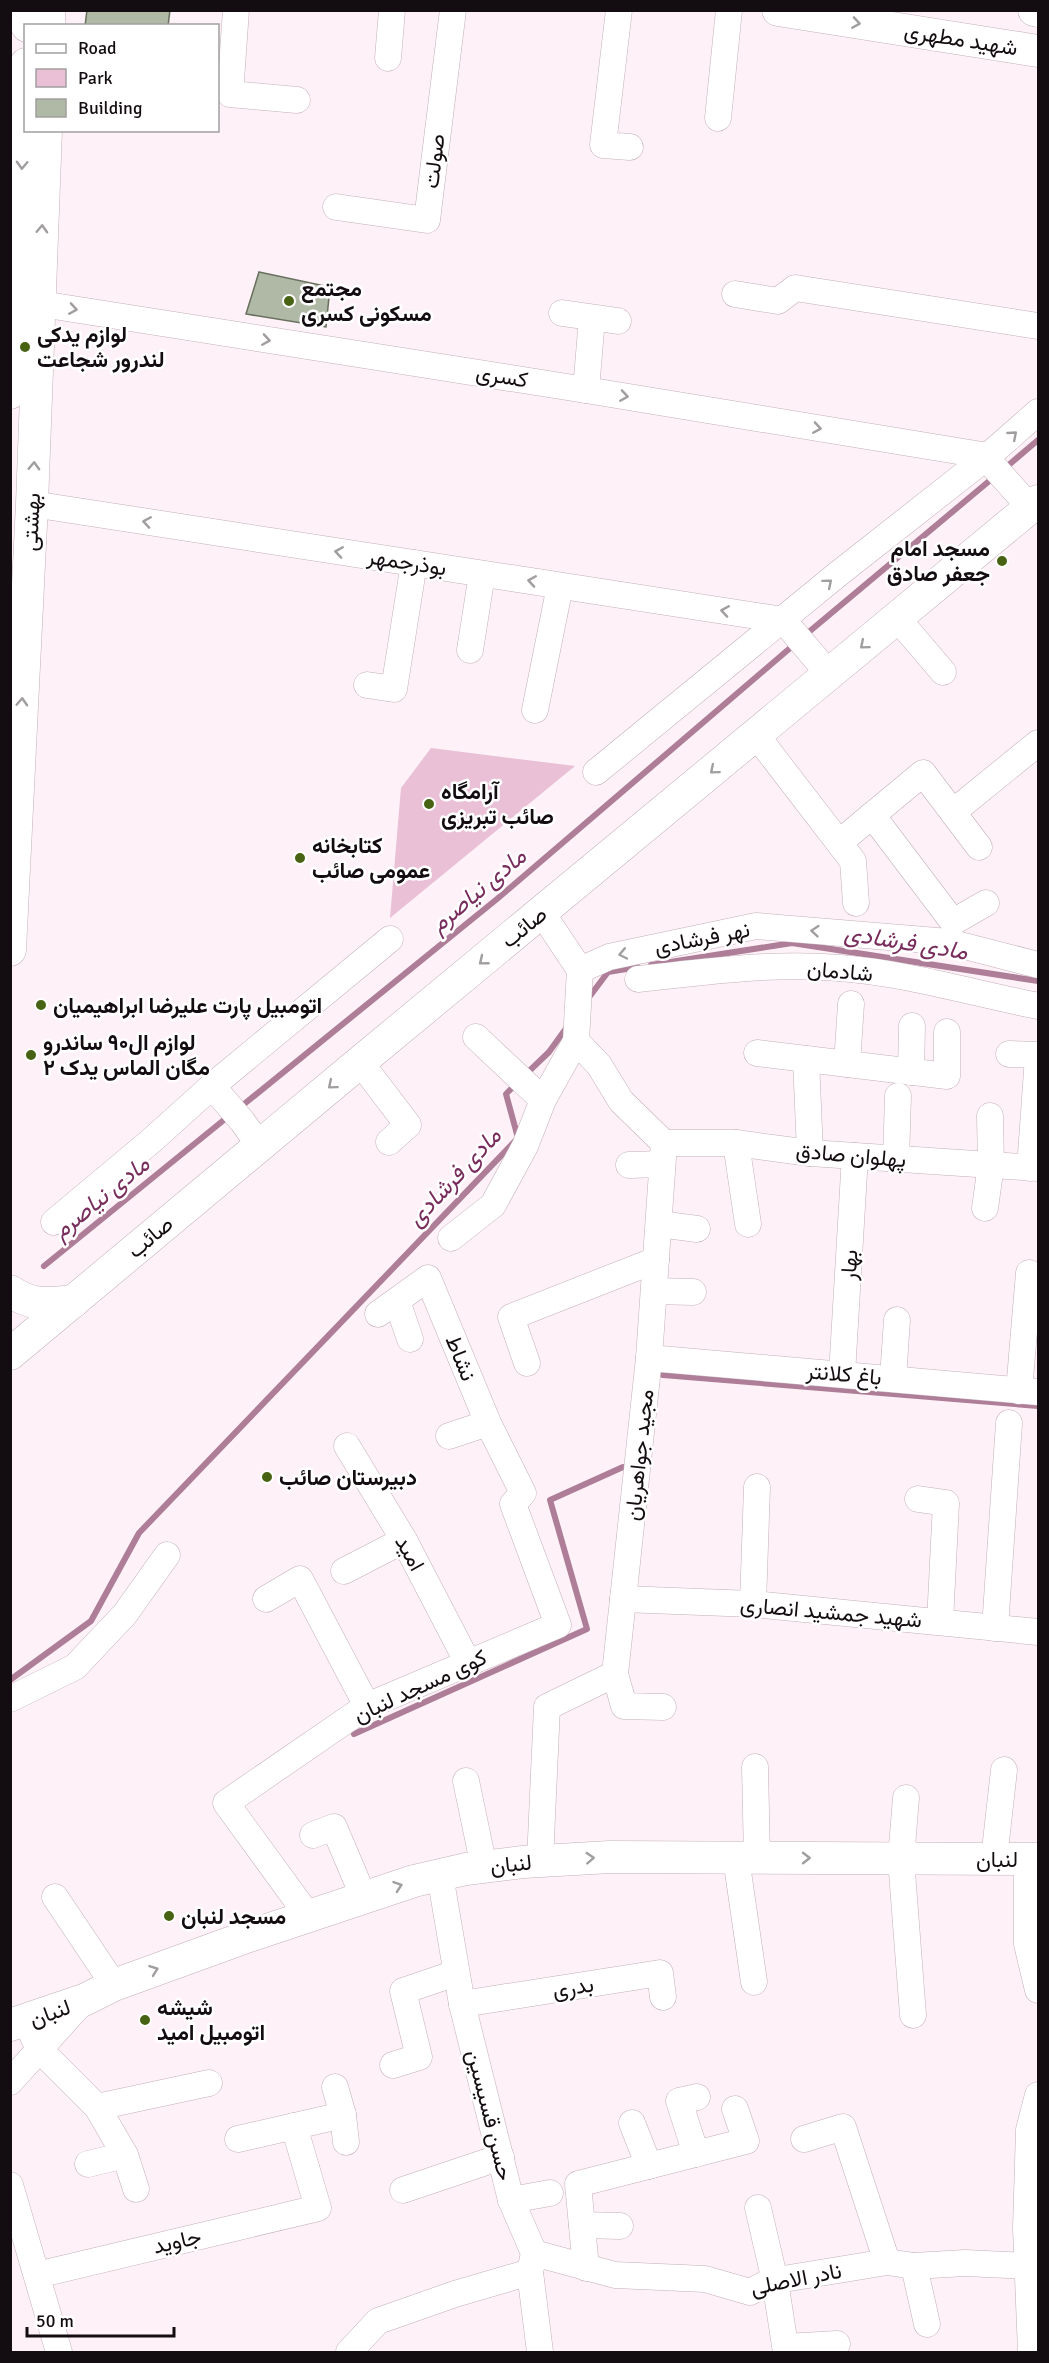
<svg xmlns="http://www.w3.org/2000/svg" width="1049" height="2363" viewBox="0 0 1049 2363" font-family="Signika,Vazirmatn,sans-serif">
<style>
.green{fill:#e9c0d6}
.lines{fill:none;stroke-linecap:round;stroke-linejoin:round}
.stream{stroke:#ae7d98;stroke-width:6}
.building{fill:#b0b9a6;stroke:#676f5d;stroke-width:1.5}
.minor-casing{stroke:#c4afba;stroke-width:27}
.major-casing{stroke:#c4afba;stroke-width:33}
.minor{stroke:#fff;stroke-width:26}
.major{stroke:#fff;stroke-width:32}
.oneway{stroke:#a19e9f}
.poi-dot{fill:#476213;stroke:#fff;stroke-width:2}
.labels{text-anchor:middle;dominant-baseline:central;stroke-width:5;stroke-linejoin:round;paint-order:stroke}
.street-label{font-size:22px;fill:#130c10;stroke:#fff}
.poi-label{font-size:22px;font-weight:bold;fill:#130c10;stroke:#fff;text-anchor:start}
.water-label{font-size:24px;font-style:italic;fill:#782d5c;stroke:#fff}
</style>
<rect width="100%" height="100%" fill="#fef1f7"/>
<polygon class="green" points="431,748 575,766 390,918 401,788"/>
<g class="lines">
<g class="stream">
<polyline points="1004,469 1038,440"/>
<polyline points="804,636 994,477"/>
<polyline points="651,965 792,943 1038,981"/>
<polyline points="587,1000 608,972 638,967"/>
<polyline points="524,1076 549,1052 567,1027"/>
<polyline points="238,1109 497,899 796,643"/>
<polyline points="44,1266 230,1115"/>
<polyline points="663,1375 1038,1406"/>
<polyline points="10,1680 91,1621 139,1533 518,1138 506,1094 517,1083"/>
<polyline points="354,1734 587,1629 550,1500 623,1467"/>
</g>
</g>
<g class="building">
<polygon points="87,10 170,10 168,26 85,26"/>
<polygon points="259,272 330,287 326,327 246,314"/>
</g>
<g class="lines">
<defs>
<g id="minor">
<polyline points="236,10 230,94 297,100"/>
<polyline points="619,10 603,145 630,147"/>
<polyline points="388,58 392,10"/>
<polyline points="718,118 729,10"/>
<polyline points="336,207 427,220 453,10"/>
<polyline points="735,294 778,301 795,288 1038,326"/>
<polyline points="22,301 586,390 988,456 994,467 1030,507"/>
<polyline points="562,313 618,321"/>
<polyline points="586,390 592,318"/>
<polyline points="32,504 783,620"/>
<polyline points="897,618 943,672"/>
<polyline points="783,620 829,674"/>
<polyline points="470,650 482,574"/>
<polyline points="367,685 394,689 414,563"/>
<polyline points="535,710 560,586"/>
<polyline points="756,735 853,861 856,903"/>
<polyline points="596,772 838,574 988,456 1038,412"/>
<polyline points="953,812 1038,743"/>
<polyline points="872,815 953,922 986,903"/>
<polyline points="840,842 923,773 979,847"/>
<polyline points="542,913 580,970"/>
<polyline points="580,970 609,957 756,926 949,942 1038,965"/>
<path d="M638,979c67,-7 134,-17 202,-11 67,5 132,25 198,38"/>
<polyline points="476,1037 543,1100"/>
<polyline points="757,1053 947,1076 947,1032"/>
<polyline points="1009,1054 1038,1055"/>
<polyline points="806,1059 810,1153"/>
<polyline points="360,1062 408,1125 389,1142"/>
<polyline points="847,1064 851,1004"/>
<polyline points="911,1072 912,1026"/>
<polyline points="212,1086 242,1121 260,1146"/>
<polyline points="664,1143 736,1143 810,1153 1038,1168"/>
<polyline points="736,1143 748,1224"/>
<polyline points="896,1159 898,1096"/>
<polyline points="629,1165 662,1164"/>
<polyline points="1030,1168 1038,1057"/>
<polyline points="985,1208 991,1165 990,1116"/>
<polyline points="54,1222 151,1141 212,1086 390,939"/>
<polyline points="659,1224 697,1229"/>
<polyline points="451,1238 493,1205 525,1146 543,1100 576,1041 580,970"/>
<polyline points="654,1291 693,1292"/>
<polyline points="397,1301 410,1339"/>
<polyline points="649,1358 1038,1392"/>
<polyline points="527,1363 511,1317 656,1260"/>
<polyline points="842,1374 855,1156"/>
<polyline points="893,1378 897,1320"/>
<polyline points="1019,1391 1029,1273"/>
<polyline points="449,1436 488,1423"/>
<polyline points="347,1446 404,1540 468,1663"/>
<polyline points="918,1499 946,1503 940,1622"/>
<polyline points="344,1571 404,1540"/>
<polyline points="266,1599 300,1579 367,1706"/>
<polyline points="623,1599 753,1604 1038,1632"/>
<polyline points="753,1604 757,1487"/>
<polyline points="995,1628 1009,1423"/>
<polyline points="615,1674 624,1706 663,1707"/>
<polyline points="10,1699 75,1667 125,1614 167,1555"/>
<polyline points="755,1767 757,1858"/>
<polyline points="466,1781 484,1867"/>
<polyline points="906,1798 901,1859 913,2015"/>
<polyline points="313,1835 334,1827 364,1898"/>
<polyline points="736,1858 754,1982"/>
<polyline points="994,1859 1004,1770"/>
<polyline points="1027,1859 1027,1944 1038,1990"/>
<polyline points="540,1861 547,1707 615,1674 649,1358 664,1143 621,1101 599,1065 576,1041"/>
<polyline points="440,1875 462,2004 511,2200 534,2253 530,2272 540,2352"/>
<polyline points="55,1897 114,1985"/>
<polyline points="309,1917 226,1803 367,1706 558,1625 513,1504 523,1493 488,1423 428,1278 378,1314"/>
<polyline points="462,2004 660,1973 663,1997"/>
<polyline points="26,2021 39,2049 97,2107 125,2155 136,2189"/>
<polyline points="393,2065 419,2057 403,1991 456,1973"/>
<polyline points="10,2082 84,2000"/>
<polyline points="335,2087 343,2115 346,2142"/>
<polyline points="97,2107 209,2083"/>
<polyline points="632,2123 649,2166"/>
<polyline points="238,2139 343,2115"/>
<polyline points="804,2139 843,2127 887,2262"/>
<polyline points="696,2154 679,2101 697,2097"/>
<polyline points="88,2164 125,2155"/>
<polyline points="10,2185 59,2352"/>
<polyline points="403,2190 501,2157"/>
<polyline points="511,2200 550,2193"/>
<polyline points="758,2208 775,2281 786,2352"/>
<polyline points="582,2225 620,2226"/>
<polyline points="534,2253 615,2275 705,2279 750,2292 771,2281 887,2262 914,2266 965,2263 1026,2266"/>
<polyline points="914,2266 927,2324"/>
<polyline points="586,2268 578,2184 746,2141 735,2109"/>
<polyline points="37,2275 318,2208 294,2126"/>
<polyline points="786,2347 837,2344"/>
<polyline points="349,2352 378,2321 455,2294 530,2272"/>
<polyline points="1031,2352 1026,2228 1029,2130 1038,2095"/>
</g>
<g id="major">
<polyline points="778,10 1038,51"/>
<polyline points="1034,10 1038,11"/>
<polyline points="27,26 27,10"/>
<polyline points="49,26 49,10"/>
<polyline points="10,393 26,64"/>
<polyline points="10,950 32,504 46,130"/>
<path d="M10,1291c23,16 38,12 64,10"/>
<polyline points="10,1354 360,1062 1038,501"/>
<polyline points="10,2025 84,2000 114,1985 249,1936 414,1881 466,1869 523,1862 610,1857 1038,1859"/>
</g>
</defs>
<use href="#minor" class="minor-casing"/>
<use href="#major" class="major-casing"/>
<use href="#minor" class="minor"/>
<use href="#major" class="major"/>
</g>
<defs><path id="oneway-chevron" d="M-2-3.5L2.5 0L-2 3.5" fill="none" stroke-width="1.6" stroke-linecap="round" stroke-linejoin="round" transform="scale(1.5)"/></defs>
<g class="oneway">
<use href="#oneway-chevron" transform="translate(856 23) rotate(9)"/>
<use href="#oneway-chevron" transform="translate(22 165) rotate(92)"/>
<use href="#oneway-chevron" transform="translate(42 229) rotate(-88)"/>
<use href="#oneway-chevron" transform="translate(73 309) rotate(9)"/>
<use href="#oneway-chevron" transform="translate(266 340) rotate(9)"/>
<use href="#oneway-chevron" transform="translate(624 396) rotate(9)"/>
<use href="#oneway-chevron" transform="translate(817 428) rotate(9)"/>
<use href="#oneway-chevron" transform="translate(1013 435) rotate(-41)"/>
<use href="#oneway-chevron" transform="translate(34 466) rotate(-88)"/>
<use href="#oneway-chevron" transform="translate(147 522) rotate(-171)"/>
<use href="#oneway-chevron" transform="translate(339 552) rotate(-171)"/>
<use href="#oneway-chevron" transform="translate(532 581) rotate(-171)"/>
<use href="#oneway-chevron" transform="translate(828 583) rotate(-40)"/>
<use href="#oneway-chevron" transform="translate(725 611) rotate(-171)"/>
<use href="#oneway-chevron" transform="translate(864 645) rotate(140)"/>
<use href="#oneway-chevron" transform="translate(22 702) rotate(-87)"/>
<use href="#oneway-chevron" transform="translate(714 770) rotate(140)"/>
<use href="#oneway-chevron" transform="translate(815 931) rotate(-175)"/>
<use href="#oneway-chevron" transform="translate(623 954) rotate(168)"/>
<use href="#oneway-chevron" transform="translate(483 961) rotate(141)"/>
<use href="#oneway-chevron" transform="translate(332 1085) rotate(140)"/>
<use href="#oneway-chevron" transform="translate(590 1858) rotate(-3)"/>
<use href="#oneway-chevron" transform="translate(806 1858)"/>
<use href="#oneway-chevron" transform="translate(398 1886) rotate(-19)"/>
<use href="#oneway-chevron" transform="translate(154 1970) rotate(-20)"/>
</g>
<g class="poi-dot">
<circle cx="289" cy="301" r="6"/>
<circle cx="25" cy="347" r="6"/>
<circle cx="1002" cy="561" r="6"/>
<circle cx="429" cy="804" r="6"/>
<circle cx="300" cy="858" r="6"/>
<circle cx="41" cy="1005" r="6"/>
<circle cx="31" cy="1055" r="6"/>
<circle cx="267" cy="1477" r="6"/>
<circle cx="169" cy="1916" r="6"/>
<circle cx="145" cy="2020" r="6"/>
</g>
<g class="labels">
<g class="street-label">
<text transform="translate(961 39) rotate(9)">شهید مطهری</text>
<text transform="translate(434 161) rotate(-83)">صولت</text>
<text transform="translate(502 376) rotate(9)">کسری</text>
<text transform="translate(31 522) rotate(-87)">بهشتی</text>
<text transform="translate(407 562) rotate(9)">بوذرجمهر</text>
<text transform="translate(524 927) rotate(-39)">صائب</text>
<text transform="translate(702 938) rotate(-11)">نهر فرشادی</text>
<text transform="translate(840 971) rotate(5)">شادمان</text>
<text transform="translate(851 1155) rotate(5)">پهلوان صادق</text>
<text transform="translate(150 1237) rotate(-40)">صائب</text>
<text transform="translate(849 1265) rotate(-87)">بهار</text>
<text transform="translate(461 1358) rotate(68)">نشاط</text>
<text transform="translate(844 1374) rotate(5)">باغ کلانتر</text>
<text transform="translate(639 1455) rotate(-84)">مجید جواهریان</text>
<text transform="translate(410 1553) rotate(61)">امید</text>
<text transform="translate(831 1612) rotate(5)">شهید جمشید انصاری</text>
<text transform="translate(420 1686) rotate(-25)">کوی مسجد لنبان</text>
<text x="997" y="1859">لنبان</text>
<text transform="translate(511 1864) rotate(-6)">لنبان</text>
<text transform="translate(573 1987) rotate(-9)">بدری</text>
<text transform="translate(50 2013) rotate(-20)">لنبان</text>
<text transform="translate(490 2115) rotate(76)">حسن قسیسین</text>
<text transform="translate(177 2241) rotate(-13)">جاوید</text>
<text transform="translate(796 2279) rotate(-11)">نادر الاصلی</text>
</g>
<g class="poi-label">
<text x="301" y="288">مجتمع<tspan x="301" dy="25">مسکونی کسری</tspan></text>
<text x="37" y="334">لوازم یدکی<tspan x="37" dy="25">لندرور شجاعت</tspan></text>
<text x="990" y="548" text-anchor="end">مسجد امام<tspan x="990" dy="25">جعفر صادق</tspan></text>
<text x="441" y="791">آرامگاه<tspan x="441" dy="25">صائب تبریزی</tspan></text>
<text x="312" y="845">کتابخانه<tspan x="312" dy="25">عمومی صائب</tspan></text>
<text x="53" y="1005">اتومبیل پارت علیرضا ابراهیمیان</text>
<text x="43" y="1042">لوازم ال۹۰ ساندرو<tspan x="43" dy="25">مگان الماس یدک ۲</tspan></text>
<text x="279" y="1477">دبیرستان صائب</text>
<text x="181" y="1916">مسجد لنبان</text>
<text x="157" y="2007">شیشه<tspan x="157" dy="25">اتومبیل امید</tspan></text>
</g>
<g class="water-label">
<text transform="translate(478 890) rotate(-40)">مادی نیاصرم</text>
<text transform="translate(906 942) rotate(9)">مادی فرشادی</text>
<text transform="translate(454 1177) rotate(-47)">مادی فرشادی</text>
<text transform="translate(101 1197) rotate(-39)">مادی نیاصرم</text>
</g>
</g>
<rect width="1049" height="2363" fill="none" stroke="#130c10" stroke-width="24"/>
<rect x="24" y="24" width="195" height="108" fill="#ffffff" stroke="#a19e9f" stroke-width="1.5"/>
<rect x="36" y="44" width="30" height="9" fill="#ffffff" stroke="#a19e9f" stroke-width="1.5"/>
<text x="78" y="54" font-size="18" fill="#130c10">Road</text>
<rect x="36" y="69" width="30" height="18" fill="#e9c0d6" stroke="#a19e9f" stroke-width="1.5"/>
<text x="78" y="84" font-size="18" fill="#130c10">Park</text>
<rect x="36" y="99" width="30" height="18" fill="#b0b9a6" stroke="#a19e9f" stroke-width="1.5"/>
<text x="78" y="114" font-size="18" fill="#130c10">Building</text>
<path d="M27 2327v9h147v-9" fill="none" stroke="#130c10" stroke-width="3"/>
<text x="36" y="2327" font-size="18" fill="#130c10" stroke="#ffffff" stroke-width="4.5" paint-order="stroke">50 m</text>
</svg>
